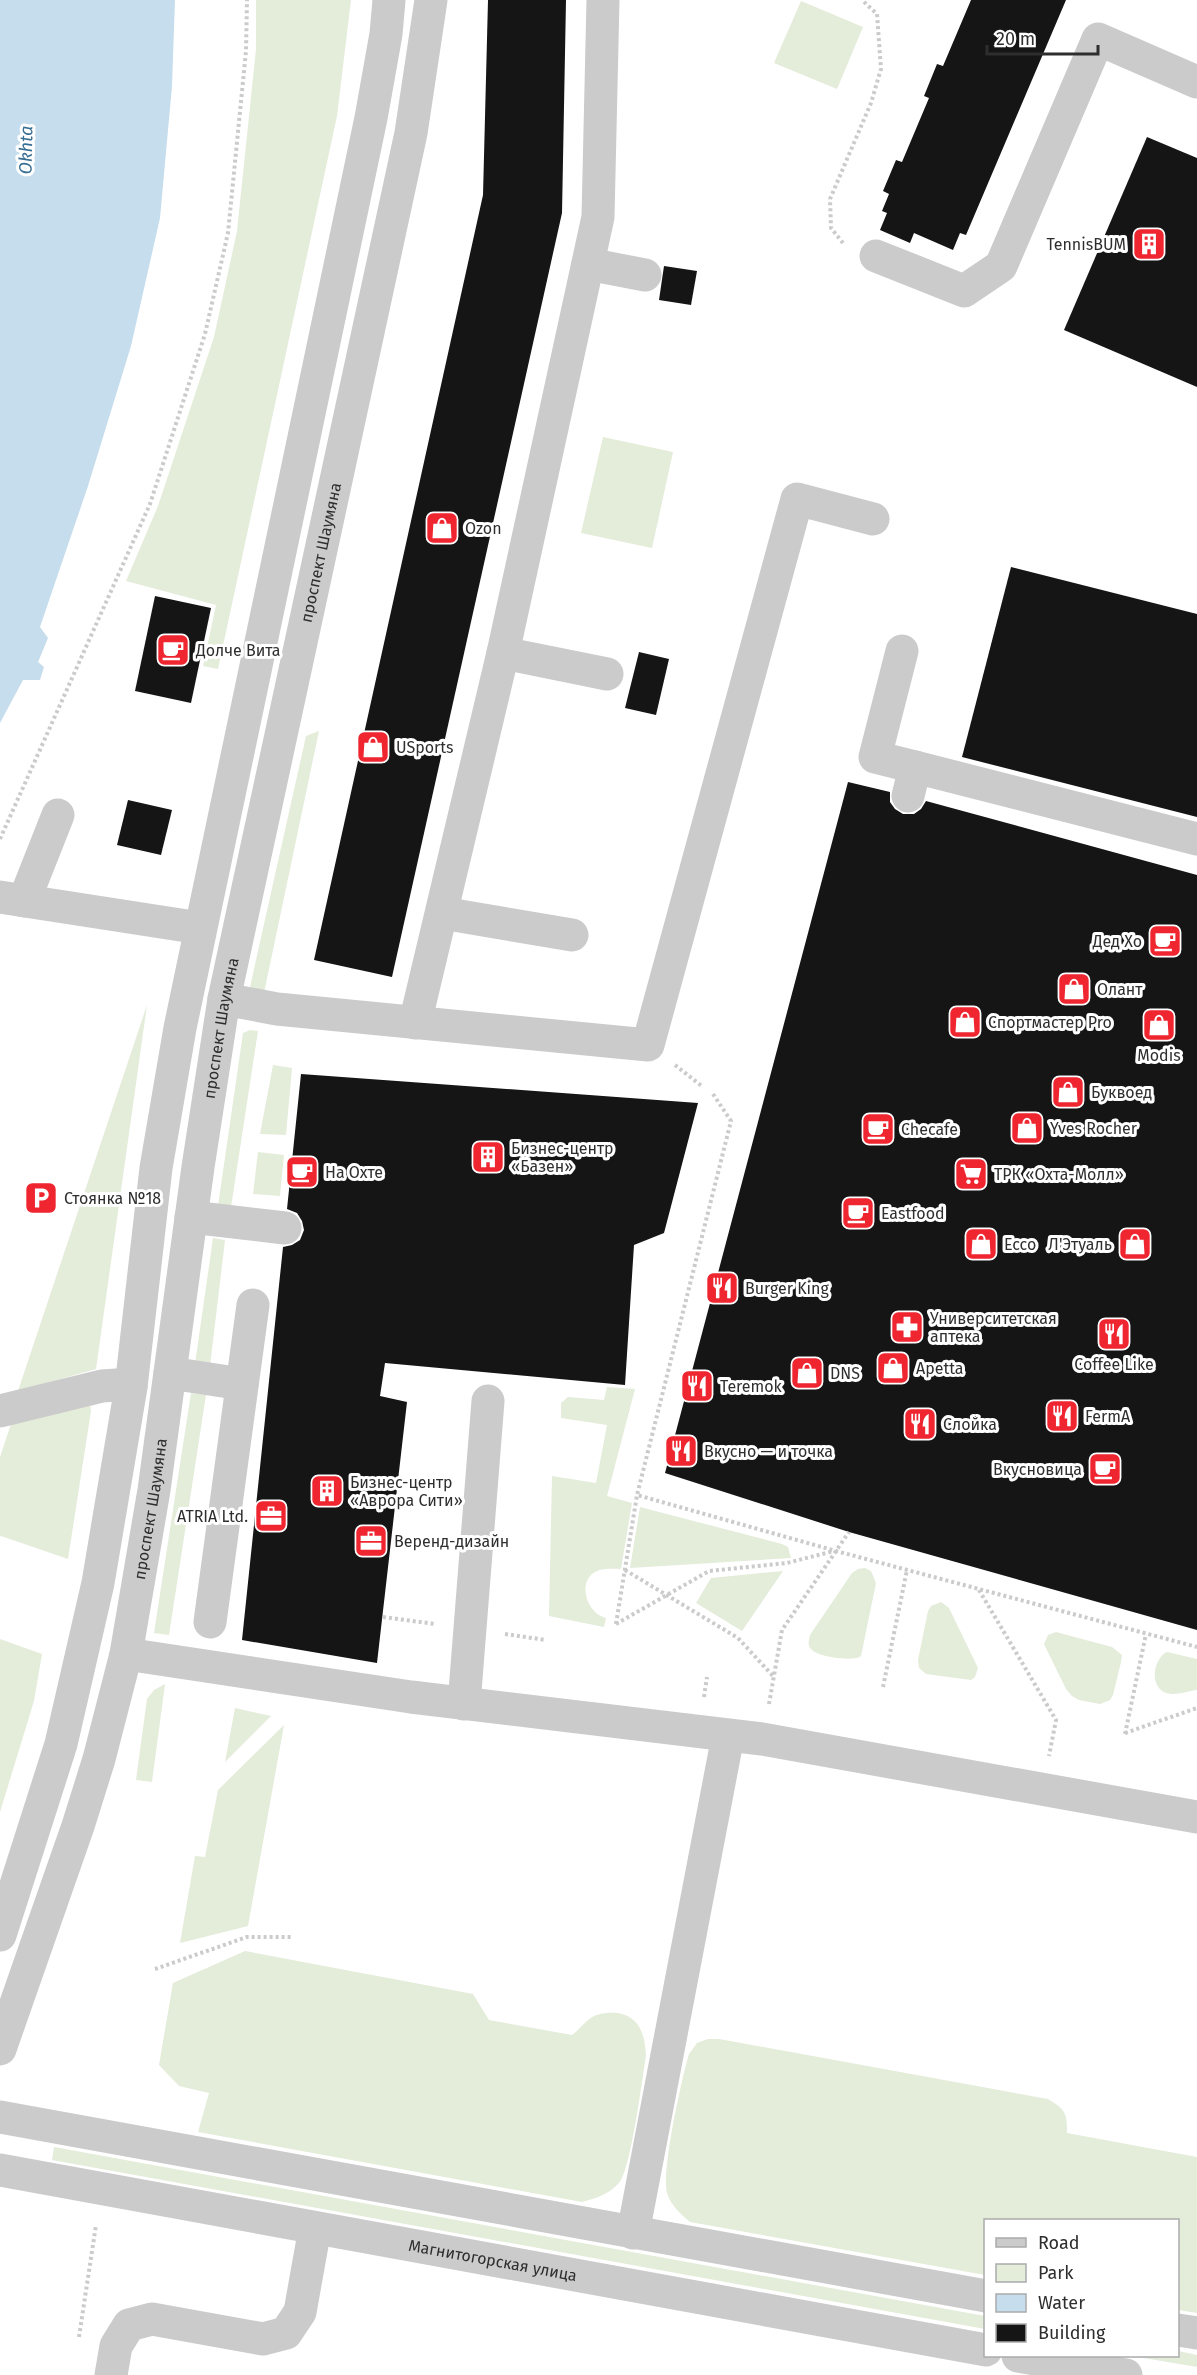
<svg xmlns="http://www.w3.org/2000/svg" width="1197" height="2375" viewBox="0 0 1197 2375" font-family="'Fira Sans',sans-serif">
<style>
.green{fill:#e4ecda}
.water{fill:#c5dded}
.building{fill:#151515}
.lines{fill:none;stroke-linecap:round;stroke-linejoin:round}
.path{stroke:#cbcbcb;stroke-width:4;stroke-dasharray:3 3;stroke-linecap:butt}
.minor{stroke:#cbcbcb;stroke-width:33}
.labels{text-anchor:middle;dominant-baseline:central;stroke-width:6;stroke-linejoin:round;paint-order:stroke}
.poi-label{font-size:16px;fill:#2e2e2e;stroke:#fff;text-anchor:start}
.street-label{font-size:16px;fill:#2e2e2e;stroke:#fff}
.water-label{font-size:18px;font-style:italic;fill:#376e94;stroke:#fff}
</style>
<rect width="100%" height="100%" fill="#fff"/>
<g class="green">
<polygon points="256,0 351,0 337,116 218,669 203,666 216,605 126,581 158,506 214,337 237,231 256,49"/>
<polygon points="801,1 863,27 837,89 774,63"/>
<polygon points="603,437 673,452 652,548 581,533"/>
<polygon points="319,731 264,993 250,987 306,736"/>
<polygon points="147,1005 96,1369 18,1391"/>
<polygon points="250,1030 258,1031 231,1207 218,1206 243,1033"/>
<polygon points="273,1065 292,1068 286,1135 260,1134"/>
<polygon points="258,1152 284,1155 280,1196 253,1194"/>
<polygon points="213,1238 225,1240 210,1366 195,1364"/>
<path d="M607,1387l28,2 -28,107 25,7 -11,66c-8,0 -17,-1 -24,2 -20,8 -12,42 9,47l-2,9 -55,-11 3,-140 44,7 11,-58 -46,-7v-15l7,-6 36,3z"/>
<polygon points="191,1393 206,1395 169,1635 154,1633"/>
<polygon points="90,1403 91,1411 68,1559 1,1536 0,1537 0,1457 11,1424"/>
<polygon points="640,1507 782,1544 788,1547 791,1558 630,1568"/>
<path d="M865,1568l6,3 5,12 -15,73c-7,6 -44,1 -50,-7 -4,-4 -2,-9 -1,-14l42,-62 6,-4z"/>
<polygon points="783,1571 742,1631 696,1603 711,1578"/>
<polygon points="941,1602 949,1608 978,1668 975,1677 971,1680 926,1674 919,1668 918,1660 928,1611 931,1606"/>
<polygon points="1056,1632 1112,1647 1122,1655 1121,1662 1113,1695 1110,1700 1100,1704 1079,1700 1072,1696 1066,1689 1044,1644 1048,1635"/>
<polygon points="0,1639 42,1654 34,1701 0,1812"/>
<path d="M1167,1652l30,7v31c-10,1 -24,7 -33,2 -15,-8 -10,-34 3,-40z"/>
<polygon points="165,1684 152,1782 136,1780 147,1699 154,1690"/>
<polygon points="235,1708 271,1716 225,1762"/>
<polygon points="284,1725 248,1926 180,1943 195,1856 205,1857 218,1790"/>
<path d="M245,1951l228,43 16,26 83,15c7,-5 14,-15 22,-19 6,-3 17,-4 24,-3 22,4 27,22 28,43 -4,23 -15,114 -27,127 -11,12 -23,15 -37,19l-384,-70 11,-39 -30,-7 -20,-21 14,-82z"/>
<path d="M708,2039h11l329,60c18,11 19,14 19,34l130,24v156l-19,-3v-90h-192l-1,55 -295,-53c-9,-8 -19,-16 -23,-29 -6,-20 15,-116 22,-139l8,-11z"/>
<polygon points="54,2147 985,2316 985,2329 52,2160"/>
<polygon points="1178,2351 1197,2355 1197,2367 1132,2356 1178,2356"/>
</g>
<polygon class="water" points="0,0 175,0 172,86 160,218 131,346 88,486 40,627 48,638 38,662 44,667 40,680 23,680 0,723"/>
<g class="building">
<polygon points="488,0 566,0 562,213 392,977 314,960 483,195"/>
<polygon points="971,0 1066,0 966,235 960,233 953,250 914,233 910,243 880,230 887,213 882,211 889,194 883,191 896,160 902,162 929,98 924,96 937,64 943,66"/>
<polygon points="1147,137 1197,158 1197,387 1064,330"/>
<polygon points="664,266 697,271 691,305 659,300"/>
<polygon points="1011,567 1197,614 1197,817 962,757"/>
<polygon points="155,596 211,608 191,703 135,691"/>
<polygon points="639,652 669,659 656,715 625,708"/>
<polygon points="848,782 890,792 890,802 895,809 903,814 914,814 921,809 926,801 1197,875 1197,1630 849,1532 665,1473"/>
<polygon points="128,800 172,810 161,855 117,845"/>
<polygon points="301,1074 698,1103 664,1233 634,1245 625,1385 385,1363 380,1396 407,1402 377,1663 242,1640 283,1247 292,1245 300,1240 304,1230 302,1221 297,1213 287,1209"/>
</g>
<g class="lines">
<g class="path">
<polyline points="843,243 831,228 830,199 871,103 881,69 877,14 862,0"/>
<polyline points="0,839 150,504 205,334 228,233 246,51 247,0"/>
<polyline points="675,1065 703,1087"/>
<polyline points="713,1094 731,1121 637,1495 836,1551 1197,1647"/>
<polyline points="625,1570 738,1638 773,1676"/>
<polyline points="979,1590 1056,1720 1049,1756"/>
<polyline points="383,1617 435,1624"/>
<polyline points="616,1624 709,1571 787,1563 834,1551"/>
<polyline points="616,1624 637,1495"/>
<polyline points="505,1634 546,1640"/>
<polyline points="883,1687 907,1570"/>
<polyline points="704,1697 707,1677"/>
<polyline points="769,1704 782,1630 849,1532"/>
<polyline points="1125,1733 1197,1708"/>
<polyline points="1125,1734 1146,1634"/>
<polyline points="155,1969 247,1937 291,1937"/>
<polyline points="79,2337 96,2225"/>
</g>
<g class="minor">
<polyline points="876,256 964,291 1001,266 1098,39 1197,82"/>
<polyline points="588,264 645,275"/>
<polyline points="902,651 875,757 915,767"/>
<polyline points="503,653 607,674"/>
<polyline points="908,796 915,767 1197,839"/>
<polyline points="0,897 200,928"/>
<polyline points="24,901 58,815"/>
<polyline points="442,913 572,935"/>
<polyline points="224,999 277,1009 648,1045 797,499 873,519"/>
<polyline points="415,1023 503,653 598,217 603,0"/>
<polyline points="191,1217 285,1228"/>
<polyline points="170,1373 242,1384"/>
<polyline points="0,1411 102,1386 117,1385 131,1387"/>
<polyline points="210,1622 253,1305"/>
<polyline points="126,1654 411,1697 762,1739 1197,1817"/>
<polyline points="464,1704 488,1401"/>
<polyline points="0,1935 61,1744 98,1583 131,1387 156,1168 180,1028 371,118 386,34 389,0"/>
<path id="s1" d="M0,2049l78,-223 21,-67 27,-105 28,-164 44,-323 26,-168 187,-866 20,-133"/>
<polyline points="0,2117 986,2296"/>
<path id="s2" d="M0,2170l986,180"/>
<polyline points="633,2233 728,1736"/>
<polyline points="1178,2330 1197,2333"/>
<polyline points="1018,2356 1126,2375"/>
<polyline points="111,2375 116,2346 129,2325 152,2319 263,2339 286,2333 300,2312 315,2228"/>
</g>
</g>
<defs>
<symbol id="building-square" viewBox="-11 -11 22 22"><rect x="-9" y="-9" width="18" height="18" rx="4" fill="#ef2530" stroke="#fff"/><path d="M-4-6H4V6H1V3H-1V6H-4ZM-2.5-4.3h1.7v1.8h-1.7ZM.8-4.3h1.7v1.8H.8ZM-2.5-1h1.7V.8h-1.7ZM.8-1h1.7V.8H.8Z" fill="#fff"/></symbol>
<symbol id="shop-square" viewBox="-11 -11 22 22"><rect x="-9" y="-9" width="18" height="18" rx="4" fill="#ef2530" stroke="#fff"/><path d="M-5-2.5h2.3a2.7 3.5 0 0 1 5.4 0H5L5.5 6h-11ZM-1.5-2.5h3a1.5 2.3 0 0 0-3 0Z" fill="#fff"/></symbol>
<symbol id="cafe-square" viewBox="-11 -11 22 22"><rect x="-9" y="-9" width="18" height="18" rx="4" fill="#ef2530" stroke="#fff"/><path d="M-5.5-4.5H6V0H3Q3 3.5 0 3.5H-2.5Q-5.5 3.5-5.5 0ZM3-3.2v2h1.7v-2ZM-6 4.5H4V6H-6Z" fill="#fff"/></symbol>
<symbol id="supermarket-square" viewBox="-11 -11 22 22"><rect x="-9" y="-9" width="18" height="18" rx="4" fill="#ef2530" stroke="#fff"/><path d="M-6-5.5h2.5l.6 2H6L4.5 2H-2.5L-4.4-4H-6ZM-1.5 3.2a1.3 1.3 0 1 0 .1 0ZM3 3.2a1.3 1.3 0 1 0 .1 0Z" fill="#fff"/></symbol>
<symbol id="parking-square" viewBox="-11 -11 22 22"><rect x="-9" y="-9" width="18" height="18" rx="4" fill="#ef2530" stroke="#fff"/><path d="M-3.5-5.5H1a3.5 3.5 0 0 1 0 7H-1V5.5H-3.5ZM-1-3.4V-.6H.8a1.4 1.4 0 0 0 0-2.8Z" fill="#fff"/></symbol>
<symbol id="restaurant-square" viewBox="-11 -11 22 22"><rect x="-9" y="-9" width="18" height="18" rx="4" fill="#ef2530" stroke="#fff"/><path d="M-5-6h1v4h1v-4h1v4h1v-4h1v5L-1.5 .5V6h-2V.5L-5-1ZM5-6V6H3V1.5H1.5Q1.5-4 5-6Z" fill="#fff"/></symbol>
<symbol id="pharmacy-square" viewBox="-11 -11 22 22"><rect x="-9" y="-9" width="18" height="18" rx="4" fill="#ef2530" stroke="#fff"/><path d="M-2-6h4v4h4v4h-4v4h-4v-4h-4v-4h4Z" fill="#fff"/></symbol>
<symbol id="office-square" viewBox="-11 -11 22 22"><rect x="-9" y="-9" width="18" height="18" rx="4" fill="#ef2530" stroke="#fff"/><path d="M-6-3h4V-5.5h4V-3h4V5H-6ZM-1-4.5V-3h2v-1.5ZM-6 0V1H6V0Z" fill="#fff"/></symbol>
</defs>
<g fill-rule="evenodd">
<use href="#building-square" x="1130" y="225" width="38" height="38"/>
<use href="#shop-square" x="423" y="509" width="38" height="38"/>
<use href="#cafe-square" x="154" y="631" width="38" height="38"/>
<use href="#shop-square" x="354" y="728" width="38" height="38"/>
<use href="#cafe-square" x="1146" y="922" width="38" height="38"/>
<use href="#shop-square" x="1055" y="970" width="38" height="38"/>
<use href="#shop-square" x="946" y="1003" width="38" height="38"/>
<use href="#shop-square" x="1140" y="1006" width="38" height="38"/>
<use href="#shop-square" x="1049" y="1073" width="38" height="38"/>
<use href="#shop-square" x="1008" y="1109" width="38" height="38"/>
<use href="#cafe-square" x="859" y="1110" width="38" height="38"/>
<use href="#building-square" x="469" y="1138" width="38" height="38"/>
<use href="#cafe-square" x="283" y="1153" width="38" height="38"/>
<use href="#supermarket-square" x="952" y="1155" width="38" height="38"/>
<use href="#parking-square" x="22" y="1179" width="38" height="38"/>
<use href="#cafe-square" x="839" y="1194" width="38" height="38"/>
<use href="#shop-square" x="962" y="1225" width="38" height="38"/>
<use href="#shop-square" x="1116" y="1225" width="38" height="38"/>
<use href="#restaurant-square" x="703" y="1269" width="38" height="38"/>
<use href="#pharmacy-square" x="888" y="1308" width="38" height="38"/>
<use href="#restaurant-square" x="1095" y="1315" width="38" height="38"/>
<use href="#shop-square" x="874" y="1349" width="38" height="38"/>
<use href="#shop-square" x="788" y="1354" width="38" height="38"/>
<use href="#restaurant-square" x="678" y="1367" width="38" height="38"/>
<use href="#restaurant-square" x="1043" y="1397" width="38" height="38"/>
<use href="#restaurant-square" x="901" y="1405" width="38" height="38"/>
<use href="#restaurant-square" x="662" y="1432" width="38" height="38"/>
<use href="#cafe-square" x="1086" y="1450" width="38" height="38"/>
<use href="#building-square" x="308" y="1472" width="38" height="38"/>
<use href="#office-square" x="252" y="1497" width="38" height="38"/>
<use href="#office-square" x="352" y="1522" width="38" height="38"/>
</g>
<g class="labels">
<g class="poi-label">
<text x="1126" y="244" text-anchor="end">TennisBUM</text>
<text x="465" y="528">Ozon</text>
<text x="196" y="650">Долче Вита</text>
<text x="396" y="747">USports</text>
<text x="1142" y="941" text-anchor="end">Дед Хо</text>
<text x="1097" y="989">Олант</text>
<text x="988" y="1022">Спортмастер Pro</text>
<text x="1159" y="1055" text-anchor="middle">Modis</text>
<text x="1091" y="1092">Буквоед</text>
<text x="1050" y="1128">Yves Rocher</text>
<text x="901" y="1129">Checafe</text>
<text x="511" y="1148">Бизнес-центр<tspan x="511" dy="18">«Базен»</tspan></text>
<text x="325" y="1172">На Охте</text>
<text x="994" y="1174">ТРК «Охта-Молл»</text>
<text x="64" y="1198">Стоянка №18</text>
<text x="881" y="1213">Eastfood</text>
<text x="1004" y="1244">Ecco</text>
<text x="1112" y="1244" text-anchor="end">Л'Этуаль</text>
<text x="745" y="1288">Burger King</text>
<text x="930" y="1318">Университетская<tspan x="930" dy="18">аптека</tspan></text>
<text x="1114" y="1364" text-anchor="middle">Coffee Like</text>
<text x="916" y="1368">Apetta</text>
<text x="830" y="1373">DNS</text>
<text x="720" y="1386">Teremok</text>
<text x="1085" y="1416">FermA</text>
<text x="943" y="1424">Слойка</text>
<text x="704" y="1451">Вкусно — и точка</text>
<text x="1082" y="1469" text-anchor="end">Вкусновица</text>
<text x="350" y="1482">Бизнес-центр<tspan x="350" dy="18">«Аврора Сити»</tspan></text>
<text x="248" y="1516" text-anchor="end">ATRIA Ltd.</text>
<text x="394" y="1541">Веренд-дизайн</text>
</g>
<g class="street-label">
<text stroke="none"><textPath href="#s1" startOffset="1534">проспект Шаумяна</textPath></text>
<text stroke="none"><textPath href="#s1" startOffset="1048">проспект Шаумяна</textPath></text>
<text stroke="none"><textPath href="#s1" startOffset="562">проспект Шаумяна</textPath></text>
<text stroke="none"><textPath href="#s2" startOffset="501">Магнитогорская улица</textPath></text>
</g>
<g class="water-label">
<text transform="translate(26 150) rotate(-89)">Okhta</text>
</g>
</g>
<rect x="984" y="2219" width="195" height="138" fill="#ffffff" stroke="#ababab" stroke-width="1.5"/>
<rect x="996" y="2238" width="30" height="9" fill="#cbcbcb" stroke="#ababab" stroke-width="1.5"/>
<text x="1038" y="2249" font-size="18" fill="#2e2e2e">Road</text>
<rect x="996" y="2264" width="30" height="18" fill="#e4ecda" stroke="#ababab" stroke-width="1.5"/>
<text x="1038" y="2279" font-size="18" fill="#2e2e2e">Park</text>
<rect x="996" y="2294" width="30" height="18" fill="#c5dded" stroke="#ababab" stroke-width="1.5"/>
<text x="1038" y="2309" font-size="18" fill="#2e2e2e">Water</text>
<rect x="996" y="2324" width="30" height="18" fill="#151515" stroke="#ababab" stroke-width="1.5"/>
<text x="1038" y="2339" font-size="18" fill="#2e2e2e">Building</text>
<path d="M987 45v9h111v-9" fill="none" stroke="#2e2e2e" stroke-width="3"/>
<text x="996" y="45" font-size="18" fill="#2e2e2e" stroke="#ffffff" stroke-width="4.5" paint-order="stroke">20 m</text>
</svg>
